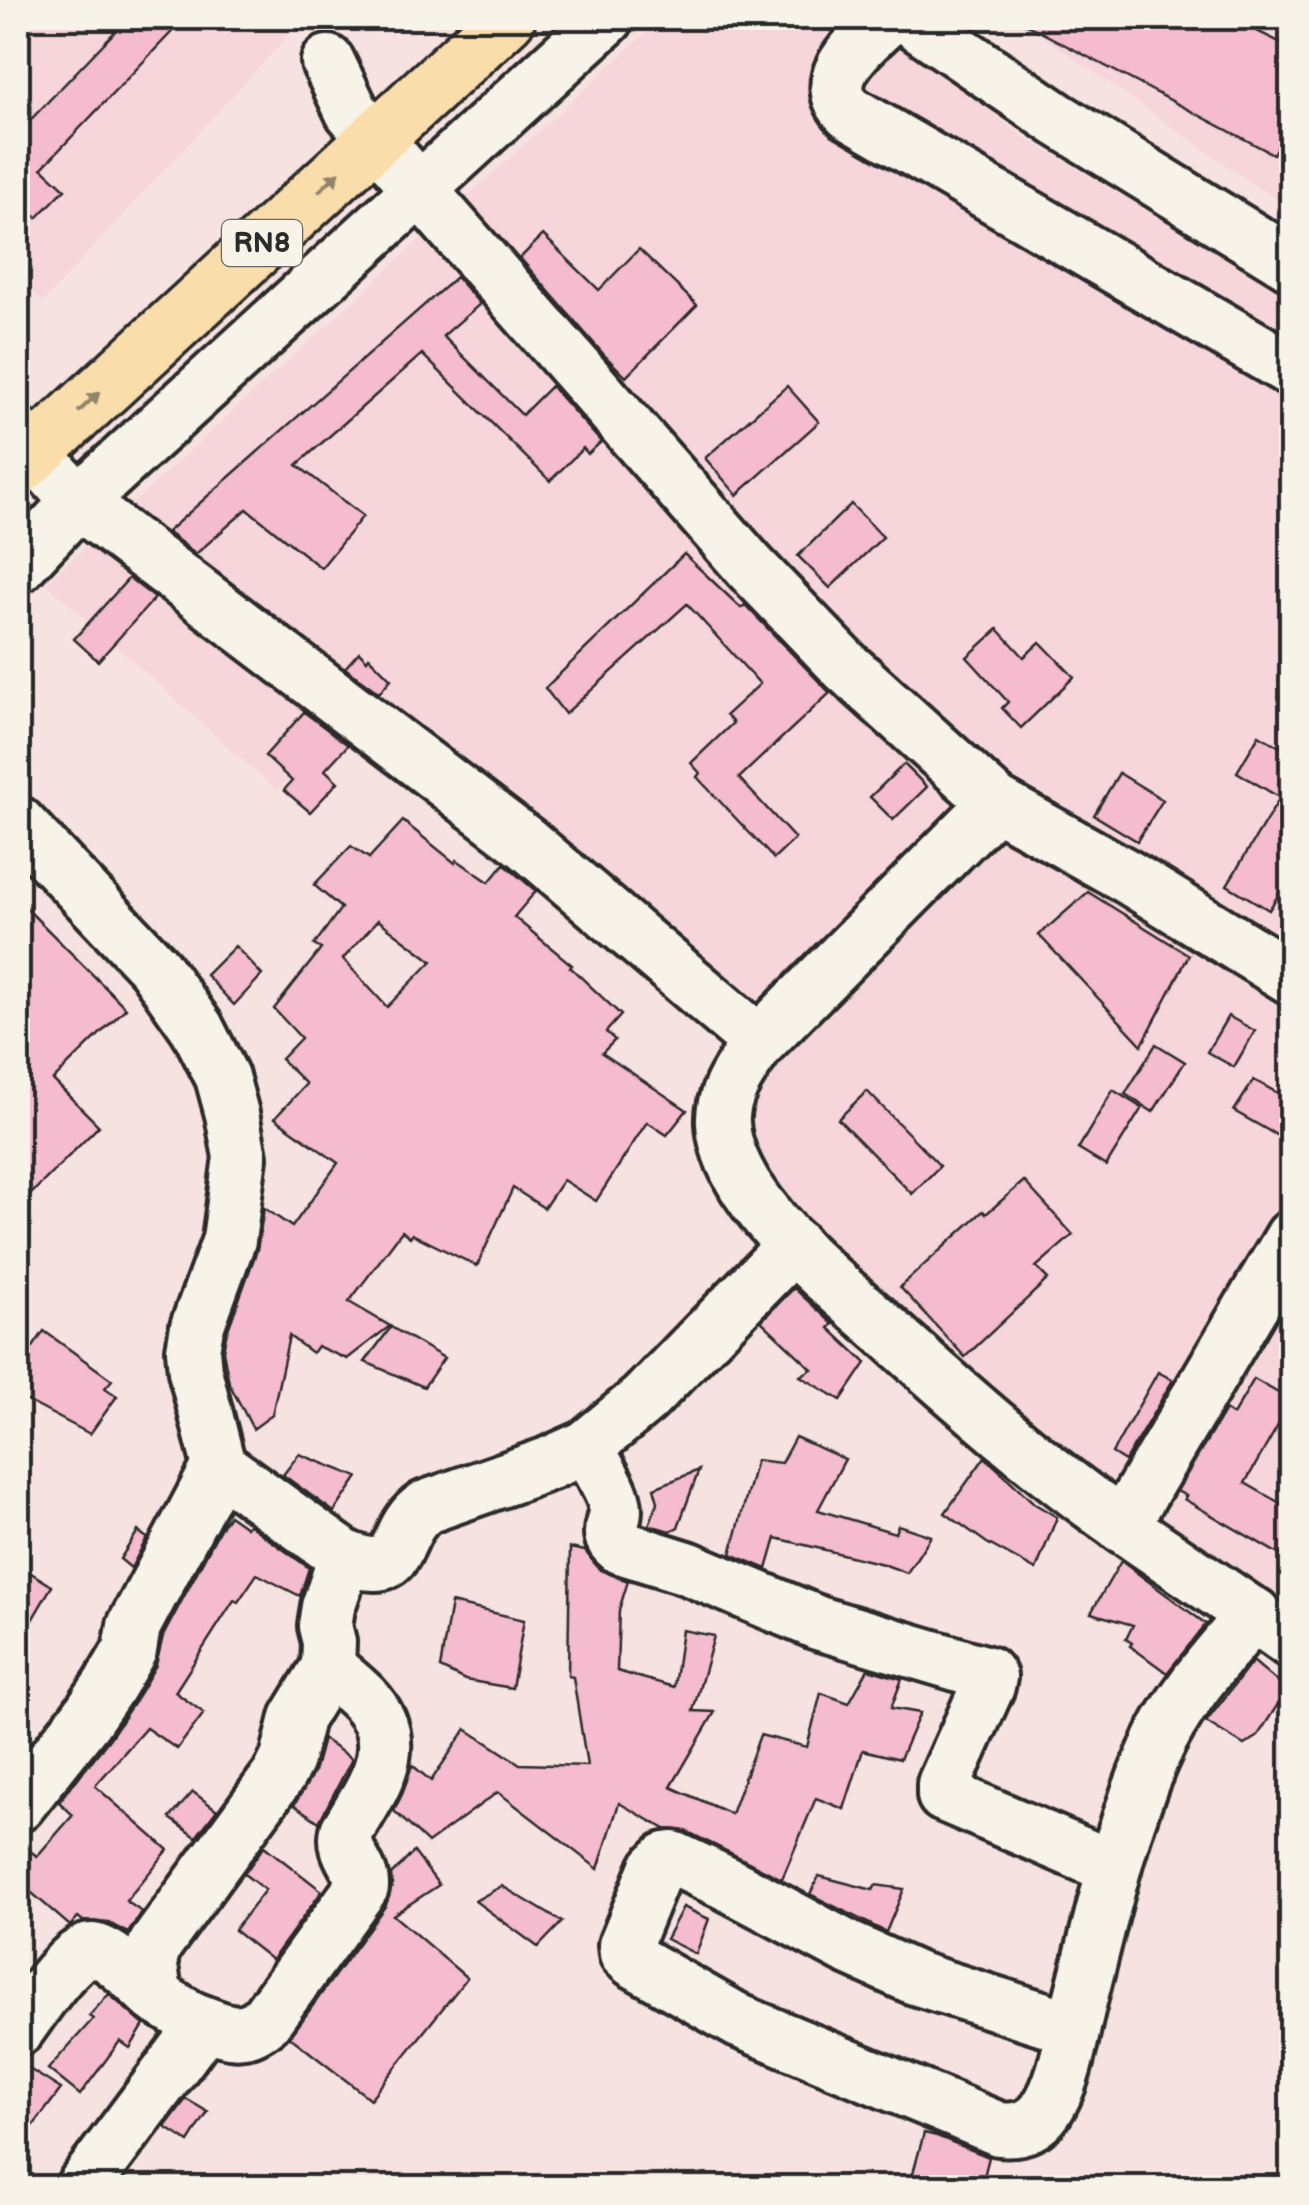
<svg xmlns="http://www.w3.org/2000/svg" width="1309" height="2205" viewBox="0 0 1309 2205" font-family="'Balsamiq Sans',sans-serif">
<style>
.built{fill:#f6d6db}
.building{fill:#f5bbce;stroke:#2b2b2b;stroke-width:2.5;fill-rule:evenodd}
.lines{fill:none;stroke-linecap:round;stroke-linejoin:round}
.minor-casing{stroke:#2b2b2b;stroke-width:60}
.major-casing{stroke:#2b2b2b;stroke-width:62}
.minor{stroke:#f7f3e8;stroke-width:52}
.major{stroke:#f9deab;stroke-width:55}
.oneway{fill:#92846b}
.labels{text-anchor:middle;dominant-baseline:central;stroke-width:8;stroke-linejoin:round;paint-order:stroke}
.shield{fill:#f7f3e8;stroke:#686764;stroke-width:2.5}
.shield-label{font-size:28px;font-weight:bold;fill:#2b2b2b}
</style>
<rect width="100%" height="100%" fill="#f6e2e0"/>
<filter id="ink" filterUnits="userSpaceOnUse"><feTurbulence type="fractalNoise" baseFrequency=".01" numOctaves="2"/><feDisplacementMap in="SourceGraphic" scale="20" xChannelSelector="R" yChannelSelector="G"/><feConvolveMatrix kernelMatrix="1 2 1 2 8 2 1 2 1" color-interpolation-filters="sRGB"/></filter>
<g filter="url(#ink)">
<g class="built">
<polygon points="18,18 304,18 43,302 18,276"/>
<polygon points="662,18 869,18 1027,139 1291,295 1291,1663 757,1192 714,1088 728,1016 353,713 277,791 46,583"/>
<polygon points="1017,18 1291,18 1291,206 1263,191"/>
</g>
<g class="building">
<polygon points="128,18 185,18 42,168 65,189 37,218 18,199 18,133"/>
<polygon points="1014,18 1230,18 1292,48 1292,120 1273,154"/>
<polygon points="543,235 599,290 639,249 697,305 626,377 605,356 520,258"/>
<polygon points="456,277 480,304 443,336 522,415 551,386 601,442 588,454 583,448 550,481 422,354 297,465 363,516 321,568 247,509 196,554 167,532"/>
<polygon points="787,386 819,422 737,495 705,458"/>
<polygon points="851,504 883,537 830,588 798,556"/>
<polygon points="684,554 741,608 745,605 830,693 739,778 795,839 774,859 697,777 700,773 691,763 733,723 726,715 760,684 687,604 565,714 545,688"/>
<polygon points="129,578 155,598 98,661 74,639"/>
<polygon points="998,629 1024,657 1040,642 1074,677 1021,728 1002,708 1008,702 967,657"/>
<polygon points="359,652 367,660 369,657 391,679 379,693 345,668"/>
<polygon points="304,712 348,745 325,770 338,782 310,812 284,790 292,781 265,756"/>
<polygon points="1259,735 1292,754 1292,873 1269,910 1227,885 1280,798 1237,772"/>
<polygon points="904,764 927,787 893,820 870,797"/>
<polygon points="1119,773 1163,800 1137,841 1094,815"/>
<path d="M403,821l52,42 2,-3 32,22 15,-18 32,27 -22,26 58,48 -2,2 51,48 -15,17 9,8 -13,13 85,57 -20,25 -20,-13 -51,79 -33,-21 -19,28 -31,-20 -36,78 -65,-32 -2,3 -8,-6 -53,71 41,24 -43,33 -30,-13 -5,7 -23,-17 -17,79 -19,14 -24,-46 -6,-32 3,-16 31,-85 7,-42 28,19 46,-64 -63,-45 31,-34 -25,-25 20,-21 -27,-29 47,-60 -7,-4 27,-37 -27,-23 37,-39 18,12zM378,920l54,41 -45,46 -44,-48z"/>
<polygon points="1088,892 1189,955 1142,1045 1039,935"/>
<polygon points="18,900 126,1008 53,1080 99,1126 18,1207"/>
<polygon points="235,946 262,975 234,1005 206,975"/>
<polygon points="1228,1016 1255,1031 1234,1067 1207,1052"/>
<polygon points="1156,1044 1185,1062 1153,1112 1125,1094"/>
<polygon points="1254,1080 1292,1101 1292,1144 1234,1111"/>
<polygon points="1113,1090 1142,1108 1106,1166 1078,1149"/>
<polygon points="867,1091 940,1166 912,1194 838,1119"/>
<polygon points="1024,1181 1073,1235 1036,1267 1048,1279 965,1357 900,1287 983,1211 986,1214"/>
<polygon points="794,1288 833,1324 829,1328 866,1363 841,1400 800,1376 812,1369 761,1321"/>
<polygon points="391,1327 444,1358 424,1387 365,1362"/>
<polygon points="44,1331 112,1380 105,1388 117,1396 90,1434 18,1396 18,1369"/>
<polygon points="1158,1372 1173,1380 1125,1461 1112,1453"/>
<polygon points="1254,1379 1292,1401 1245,1483 1292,1510 1292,1562 1184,1499 1186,1496 1177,1491 1225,1410 1233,1415"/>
<polygon points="795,1437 845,1459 818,1510 895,1533 898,1525 931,1536 907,1573 883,1564 776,1538 767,1569 731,1554 756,1460 781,1463"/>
<polygon points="299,1454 358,1477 334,1512 283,1475"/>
<polygon points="985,1457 1035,1504 1057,1517 1036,1570 987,1543 945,1513"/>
<polygon points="699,1470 678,1527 670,1531 649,1525 658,1502 654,1488"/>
<polygon points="229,1515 246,1527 248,1524 309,1568 300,1596 257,1574 238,1602 234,1600 175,1692 204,1713 177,1749 146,1728 95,1786 168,1850 126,1901 142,1912 128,1933 109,1923 83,1921 78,1917 70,1926 18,1881 18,1842 37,1856 73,1815 59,1802 110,1738 134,1702 156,1665 163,1636 221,1527"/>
<polygon points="138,1531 147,1538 131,1568 120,1559"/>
<polygon points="570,1548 585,1551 600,1570 628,1581 619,1610 617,1671 674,1687 682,1630 714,1636 693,1711 715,1712 671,1787 731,1814 760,1735 807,1747 821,1693 849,1703 868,1669 902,1679 891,1708 920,1713 900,1759 863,1750 844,1809 816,1798 782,1879 686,1831 665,1829 619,1803 598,1869 498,1792 428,1843 394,1811 403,1792 412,1765 431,1781 466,1729 520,1764 587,1766 573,1677 568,1676"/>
<polygon points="1121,1561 1206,1624 1167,1673 1130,1646 1132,1643 1126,1639 1133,1625 1091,1613"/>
<polygon points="18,1565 52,1586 18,1644"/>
<polygon points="451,1603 524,1620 512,1688 465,1680 440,1668"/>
<polygon points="1253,1661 1287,1690 1257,1737 1244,1745 1206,1722"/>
<polygon points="323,1739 352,1759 319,1822 294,1805 314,1772"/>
<polygon points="193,1792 217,1810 196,1837 170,1818"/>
<polygon points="264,1846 322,1891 272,1960 234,1930 265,1890 244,1874"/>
<polygon points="414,1852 439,1885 393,1915 467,1978 370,2099 290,2037 386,1905 392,1886 391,1875"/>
<polygon points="819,1876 873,1890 876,1885 904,1889 886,1932 810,1894"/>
<polygon points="502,1886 562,1922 538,1947 475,1901"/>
<polygon points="683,1907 709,1919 696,1954 666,1939"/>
<polygon points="109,1994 144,2025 130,2048 120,2041 80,2095 48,2069 93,2019 89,2016"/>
<polygon points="18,2062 61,2089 18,2146"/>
<polygon points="186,2099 208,2112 189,2142 165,2127"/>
<polygon points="924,2133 937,2136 989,2157 981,2188 909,2188"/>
</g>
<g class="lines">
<defs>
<g id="minor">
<path d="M888,18c-24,24 -73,59 -39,94l443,258"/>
<polyline points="909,18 1057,119 1292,264"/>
<polyline points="328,62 352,112 750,567 846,667 996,803 1128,877 1292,978"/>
<polyline points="18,434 78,502 526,843 759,1042"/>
<polyline points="18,566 78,502 607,18"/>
<path d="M996,803l-237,239c-16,24 -38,51 -36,81 1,22 12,46 23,64 37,57 93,102 143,146 75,68 151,135 234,193 55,39 113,76 169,116"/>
<path d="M18,823l136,144 43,61 25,49 10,37 8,43 -11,83 -32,87 -4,23 2,21 24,95 126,91c65,26 43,-25 81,-50l122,-43 38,-17 58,-48 150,-154"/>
<path d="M586,1447c8,16 29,45 29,62 0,17 -12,25 5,38l67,21 131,55 169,50 3,4 -2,9 -44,98v11l170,73"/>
<polyline points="1122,1526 1292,1237"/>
<polyline points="18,1805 86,1719 108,1687 130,1650 134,1626 219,1466"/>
<polyline points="191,2018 156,1997 150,1961 155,1945 279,1775 287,1759 297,1718 328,1667"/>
<path d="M1073,2028l-158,-50 -67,-30 -122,-65 -53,-25 -7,1 -10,10 -31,76 1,9 8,7 105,60 260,108c19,2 35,-2 47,-19 20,-30 25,-74 34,-109 21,-81 39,-167 72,-243 24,-56 63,-99 102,-144"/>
<path d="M18,2029c12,-16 54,-82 75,-79 18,2 49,35 63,47"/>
<path d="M82,2188l118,-158 -9,-12c30,10 50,25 76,0l95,-131c1,-21 -21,-33 -15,-56 26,-44 60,-87 16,-133 -11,-11 -24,-21 -35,-31l1,-25 -4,-16 3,-19 17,-50"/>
</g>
<polyline id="major" points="18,468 507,18"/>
</defs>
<use href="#minor" class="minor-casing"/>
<use href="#major" class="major-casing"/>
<use href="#minor" class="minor"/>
<use href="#major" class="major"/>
</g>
<defs><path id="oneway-solid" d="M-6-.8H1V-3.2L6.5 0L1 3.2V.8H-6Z" transform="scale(2.5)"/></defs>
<g class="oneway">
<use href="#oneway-solid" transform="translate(329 182) rotate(-43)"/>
<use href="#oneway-solid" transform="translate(89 402) rotate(-43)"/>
</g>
</g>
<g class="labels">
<rect class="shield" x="222" y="220" width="80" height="46" rx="8"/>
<g class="shield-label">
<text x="262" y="243">RN8</text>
</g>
</g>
<rect width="1309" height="2205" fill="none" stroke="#f7f3e8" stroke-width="60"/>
<rect x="30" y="30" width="1249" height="2145" fill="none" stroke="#2b2b2b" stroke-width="4" filter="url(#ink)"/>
</svg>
